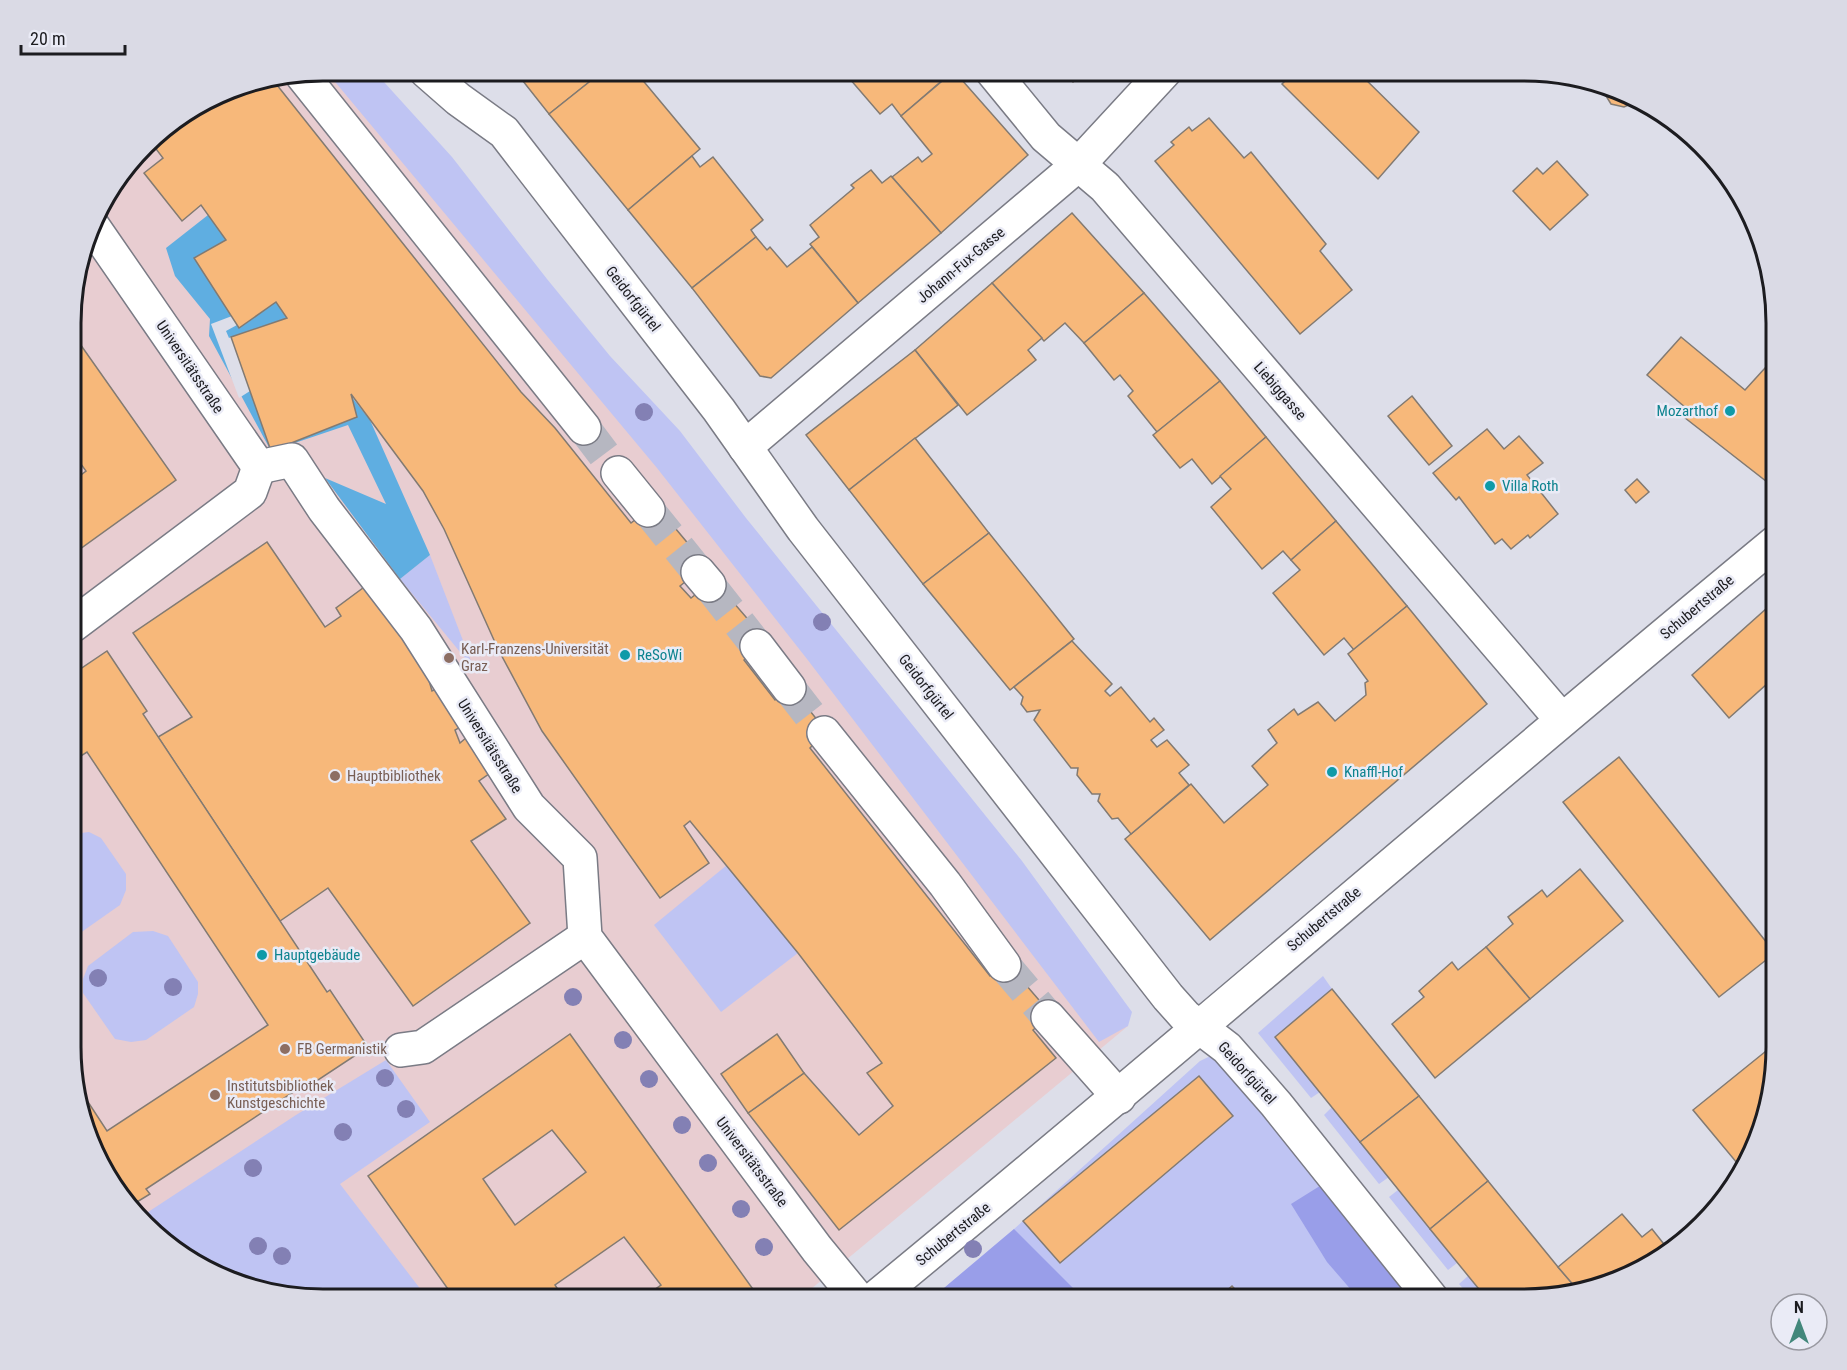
<svg xmlns="http://www.w3.org/2000/svg" width="1847" height="1370" viewBox="0 0 1847 1370" font-family="'Roboto Condensed',sans-serif">
<style>
.education{fill:#e8cdd1}
.green{fill:#bfc4f3}
.forest{fill:#999ee9}
.water{fill:#5faee1}
.pier{fill:#dddee9}
.building{fill:#f7b87a;stroke:#827a72;stroke-width:1.5;fill-rule:evenodd}
.lines{fill:none;stroke-linecap:round;stroke-linejoin:round}
.minor-tunnel{stroke:#b6b7c1;stroke-width:33;stroke-dasharray:33 16;stroke-linecap:butt}
.minor-casing{stroke:#7a7b85;stroke-width:36}
.minor{stroke:#fff;stroke-width:33}
.tree{fill:#8380b4}
.culture-dot{fill:#0f9aa8;stroke:#eaebf6;stroke-width:2}
.education-dot{fill:#8d6e63;stroke:#eaebf6;stroke-width:2}
.labels{text-anchor:middle;dominant-baseline:central;stroke-width:5;stroke-linejoin:round;paint-order:stroke}
.street-label{font-size:15px;fill:#1c1c20;stroke:#eaebf6}
.culture-label{font-size:15px;fill:#0d838f;stroke:#eaebf6;text-anchor:start}
.education-label{font-size:15px;fill:#785e54;stroke:#eaebf6;text-anchor:start}
.rim{fill:none;stroke:#1c1c20;stroke-width:3}
</style>
<rect width="100%" height="100%" fill="#dddee9"/>
<polygon class="education" points="323,71 342,71 1128,1026 799,1299 306,1299 241,1286 169,1247 104,1173 73,1080 73,290 97,211 156,133 226,90"/>
<g class="green">
<polygon points="326,71 374,71 452,157 547,279 610,356 680,431 746,518 1022,861 1132,1012 1128,1026 1099,1042 807,659 657,468"/>
<polygon points="430,555 474,669 400,579"/>
<polygon points="89,832 101,838 126,874 126,890 120,905 73,938 73,834"/>
<polygon points="727,865 798,953 721,1012 654,925"/>
<polygon points="153,931 168,936 198,982 198,994 194,1007 146,1040 131,1042 115,1039 83,993 83,979 88,966 133,932"/>
<polygon points="1323,976 1332,989 1320,1092 1311,1098 1258,1033"/>
<polygon points="1227,1048 1432,1299 931,1299 1014,1229 1200,1061"/>
<polygon points="386,1060 430,1122 340,1184 428,1299 306,1299 241,1286 169,1247 142,1216 296,1115"/>
<polygon points="1332,1107 1389,1177 1379,1184 1324,1115"/>
<polygon points="1398,1190 1457,1263 1448,1270 1389,1197"/>
<polygon points="1468,1276 1487,1299 1472,1299 1459,1284"/>
</g>
<g class="forest">
<polygon points="1323,1184 1412,1299 1359,1299 1327,1262 1291,1204"/>
<polygon points="1014,1229 1084,1299 931,1299"/>
</g>
<polygon class="water" points="208,215 370,420 430,555 400,579 325,478 386,504 348,425 271,451 209,336 210,319 175,276 166,248"/>
<polygon class="pier" points="232,316 237,325 226,331 229,338 231,337 250,391 239,398 211,324"/>
<g class="building">
<polygon points="515,71 603,71 549,114"/>
<polygon points="603,71 635,71 700,149 628,210 549,114"/>
<polygon points="843,71 953,71 901,116 892,104 880,114"/>
<polygon points="954,71 1028,155 941,233 892,177 918,157 922,162 932,154 901,116"/>
<polygon points="1064,71 1088,71 1073,82"/>
<polygon points="1295,71 1357,71 1419,132 1378,179 1282,84"/>
<polygon points="273,80 521,392 555,428 631,523 655,504 706,565 680,586 691,598 714,580 765,639 744,660 775,700 791,687 826,731 810,748 990,976 1007,963 1051,1014 1033,1030 1056,1058 839,1230 748,1113 804,1073 859,1135 893,1106 867,1073 882,1063 798,953 690,821 684,826 709,863 660,898 542,731 498,649 444,529 423,491 351,394 357,417 271,451 231,337 287,318 276,302 239,328 194,258 226,240 201,205 182,221 144,173 163,158 150,141 156,133 226,90"/>
<polygon points="1603,83 1606,84 1638,101 1624,107 1611,104 1603,91"/>
<polygon points="1209,118 1244,158 1251,152 1326,244 1320,251 1352,290 1300,334 1155,161 1174,145 1171,142 1189,127 1192,131"/>
<polygon points="692,156 700,167 713,157 763,220 751,230 756,237 692,288 628,210"/>
<polygon points="1557,161 1588,195 1550,230 1513,191 1537,168 1543,174"/>
<polygon points="871,170 882,183 891,176 941,233 858,303 810,244 819,237 810,225 854,188 851,185"/>
<polygon points="1072,213 1144,293 1084,343 1065,323 1044,341 992,283"/>
<polygon points="756,237 767,250 770,247 787,267 812,247 858,303 771,378 760,376 692,288"/>
<polygon points="992,283 1042,338 1028,350 1036,360 967,415 915,350"/>
<polygon points="1144,293 1220,381 1157,432 1128,396 1133,391 1120,375 1114,380 1084,343"/>
<polygon points="73,334 176,480 73,554 73,481 86,471 73,453"/>
<polygon points="1681,337 1745,390 1776,356 1776,480 1771,485 1680,414 1686,408 1647,375"/>
<polygon points="915,350 958,405 849,490 806,435"/>
<polygon points="1220,381 1266,437 1212,484 1192,459 1180,468 1153,435"/>
<polygon points="1412,396 1452,446 1429,465 1388,416"/>
<polygon points="1487,429 1504,449 1519,436 1543,463 1527,475 1558,514 1530,538 1528,535 1511,549 1502,539 1495,544 1459,497 1456,500 1433,473"/>
<polygon points="1266,437 1336,521 1291,560 1283,551 1262,569 1211,507 1231,489 1220,476"/>
<polygon points="915,438 989,533 923,584 849,490"/>
<polygon points="1637,479 1649,492 1636,503 1625,490"/>
<polygon points="1336,521 1407,606 1354,650 1344,638 1324,655 1273,593 1300,570 1291,560"/>
<polygon points="989,533 1074,639 1010,690 923,584"/>
<polygon points="267,542 325,627 341,616 336,608 371,582 428,677 432,691 436,689 462,726 455,730 460,743 467,737 493,771 479,781 506,819 471,841 530,923 413,1006 328,888 280,921 158,737 192,717 133,633"/>
<polygon points="1776,600 1776,688 1767,684 1729,718 1692,675"/>
<polygon points="1407,606 1487,704 1210,940 1125,839 1191,784 1224,823 1268,785 1252,766 1277,743 1268,730 1294,709 1298,715 1318,702 1335,721 1366,695 1365,683 1368,681 1348,654"/>
<polygon points="1072,641 1112,684 1105,691 1110,696 1121,687 1150,722 1154,718 1164,730 1151,740 1157,747 1167,740 1189,765 1179,773 1189,785 1131,834 1118,818 1112,819 1098,801 1100,794 1092,794 1077,775 1078,768 1071,768 1034,720 1040,710 1027,712 1021,704 1023,697 1014,687"/>
<polygon points="107,651 147,711 143,714 327,992 330,990 368,1047 309,1086 307,1083 146,1189 150,1194 132,1205 104,1173 73,1079 107,1131 268,1025 87,752 73,761 73,674"/>
<polygon points="1619,757 1775,953 1719,997 1563,802"/>
<polygon points="1580,869 1623,921 1530,999 1486,947 1513,924 1508,917 1542,890 1547,897"/>
<polygon points="1486,947 1530,999 1435,1078 1392,1024 1424,997 1419,991 1452,962 1458,970"/>
<polygon points="1332,989 1419,1096 1360,1142 1275,1037"/>
<path d="M570,1034l190,265h-119l20,-14 -37,-48 -69,48 9,14h-109l-87,-123zM552,1130l34,42 -71,53 -32,-46z"/>
<polygon points="777,1034 804,1073 748,1113 721,1074"/>
<polygon points="1776,1043 1776,1064 1763,1129 1742,1169 1693,1110"/>
<polygon points="1199,1076 1233,1116 1060,1263 1023,1221"/>
<polygon points="1419,1096 1488,1181 1430,1229 1360,1142"/>
<polygon points="1488,1181 1558,1267 1576,1288 1525,1299 1487,1299 1430,1229"/>
<polygon points="1622,1214 1642,1237 1652,1229 1667,1248 1636,1274 1576,1288 1558,1267"/>
<polygon points="1232,1286 1244,1299 1217,1299"/>
</g>
<g class="lines">
<g class="minor-tunnel">
<polyline points="584,428 618,473"/>
<polyline points="648,510 698,572"/>
<polyline points="709,585 757,646"/>
<polyline points="789,688 824,733"/>
<polyline points="1004,965 1048,1017"/>
</g>
<defs>
<g id="minor">
<polyline points="426,71 458,99 504,132 719,410 803,529 1168,997 1185,1016 1227,1048 1276,1104 1432,1299"/>
<polyline points="992,71 1046,137 1105,187 1561,719"/>
<polyline points="302,75 584,428"/>
<polyline points="92,225 259,467 292,460 324,509 416,629 529,807 580,858 585,937 817,1249 858,1299"/>
<polyline points="745,447 1079,164 1165,71"/>
<polyline points="618,473 648,510"/>
<polyline points="698,572 709,585"/>
<polyline points="73,625 250,492 259,467"/>
<polyline points="757,646 789,688"/>
<polyline points="824,733 945,884 1004,965"/>
<polyline points="1048,1017 1119,1097"/>
<polyline points="401,1050 423,1047 585,937"/>
<path d="M874,1299c303,-249 599,-507 902,-757"/>
</g>
</defs>
<use href="#minor" class="minor-casing"/>
<use href="#minor" class="minor"/>
</g>
<g class="tree">
<circle cx="644" cy="412" r="9"/>
<circle cx="822" cy="622" r="9"/>
<circle cx="98" cy="978" r="9"/>
<circle cx="173" cy="987" r="9"/>
<circle cx="573" cy="997" r="9"/>
<circle cx="623" cy="1040" r="9"/>
<circle cx="385" cy="1078" r="9"/>
<circle cx="649" cy="1079" r="9"/>
<circle cx="406" cy="1109" r="9"/>
<circle cx="682" cy="1125" r="9"/>
<circle cx="343" cy="1132" r="9"/>
<circle cx="708" cy="1163" r="9"/>
<circle cx="253" cy="1168" r="9"/>
<circle cx="741" cy="1209" r="9"/>
<circle cx="258" cy="1246" r="9"/>
<circle cx="764" cy="1247" r="9"/>
<circle cx="973" cy="1249" r="9"/>
<circle cx="282" cy="1256" r="9"/>
</g>
<g class="culture-dot">
<circle cx="1730" cy="411" r="6"/>
<circle cx="1490" cy="486" r="6"/>
<circle cx="625" cy="655" r="6"/>
<circle cx="1332" cy="772" r="6"/>
<circle cx="262" cy="955" r="6"/>
</g>
<g class="education-dot">
<circle cx="449" cy="658" r="6"/>
<circle cx="335" cy="776" r="6"/>
<circle cx="285" cy="1049" r="6"/>
<circle cx="215" cy="1095" r="6"/>
</g>
<g class="labels">
<g class="street-label">
<text transform="translate(961 265) rotate(-40)">Johann-Fux-Gasse</text>
<text transform="translate(633 299) rotate(52)">Geidorfgürtel</text>
<text transform="translate(190 367) rotate(56)">Universitätsstraße</text>
<text transform="translate(1280 391) rotate(49)">Liebiggasse</text>
<text transform="translate(1697 607) rotate(-40)">Schubertstraße</text>
<text transform="translate(926 687) rotate(52)">Geidorfgürtel</text>
<text transform="translate(490 746) rotate(58)">Universitätsstraße</text>
<text transform="translate(1324 919) rotate(-40)">Schubertstraße</text>
<text transform="translate(1247 1073) rotate(48)">Geidorfgürtel</text>
<text transform="translate(752 1162) rotate(53)">Universitätsstraße</text>
<text transform="translate(953 1234) rotate(-39)">Schubertstraße</text>
</g>
<g class="culture-label">
<text x="1718" y="411" text-anchor="end">Mozarthof</text>
<text x="1502" y="486">Villa Roth</text>
<text x="637" y="655">ReSoWi</text>
<text x="1344" y="772">Knaffl-Hof</text>
<text x="274" y="955">Hauptgebäude</text>
</g>
<g class="education-label">
<text x="461" y="649">Karl-Franzens-Universität<tspan x="461" dy="17">Graz</tspan></text>
<text x="347" y="776">Hauptbibliothek</text>
<text x="297" y="1049">FB Germanistik</text>
<text x="227" y="1086">Institutsbibliothek<tspan x="227" dy="17">Kunstgeschichte</tspan></text>
</g>
</g>
<path d="M0 0H1847V1370H0ZM323 81H1524A242 242 0 0 1 1766 323V1047A242 242 0 0 1 1524 1289H323A242 242 0 0 1 81 1047V323A242 242 0 0 1 323 81Z" fill="#dadae5" fill-rule="evenodd"/>
<path class="rim" d="M323 81H1524A242 242 0 0 1 1766 323V1047A242 242 0 0 1 1524 1289H323A242 242 0 0 1 81 1047V323A242 242 0 0 1 323 81Z"/>
<g transform="translate(1799 1322)"><circle r="28" fill="#eaebf6" stroke="#9898a0" stroke-width="1.5"/>
<path d="M0-4.5L10 22L0 15L-10 22Z" fill="#42877b"/>
<text y="-9" font-size="16" font-weight="bold" text-anchor="middle" fill="#1c1c20">N</text>
</g>
<path d="M21 45v9h104v-9" fill="none" stroke="#1c1c20" stroke-width="3"/>
<text x="30" y="45" font-size="18" fill="#1c1c20" stroke="#eaebf6" stroke-width="4.5" paint-order="stroke">20 m</text>
</svg>
